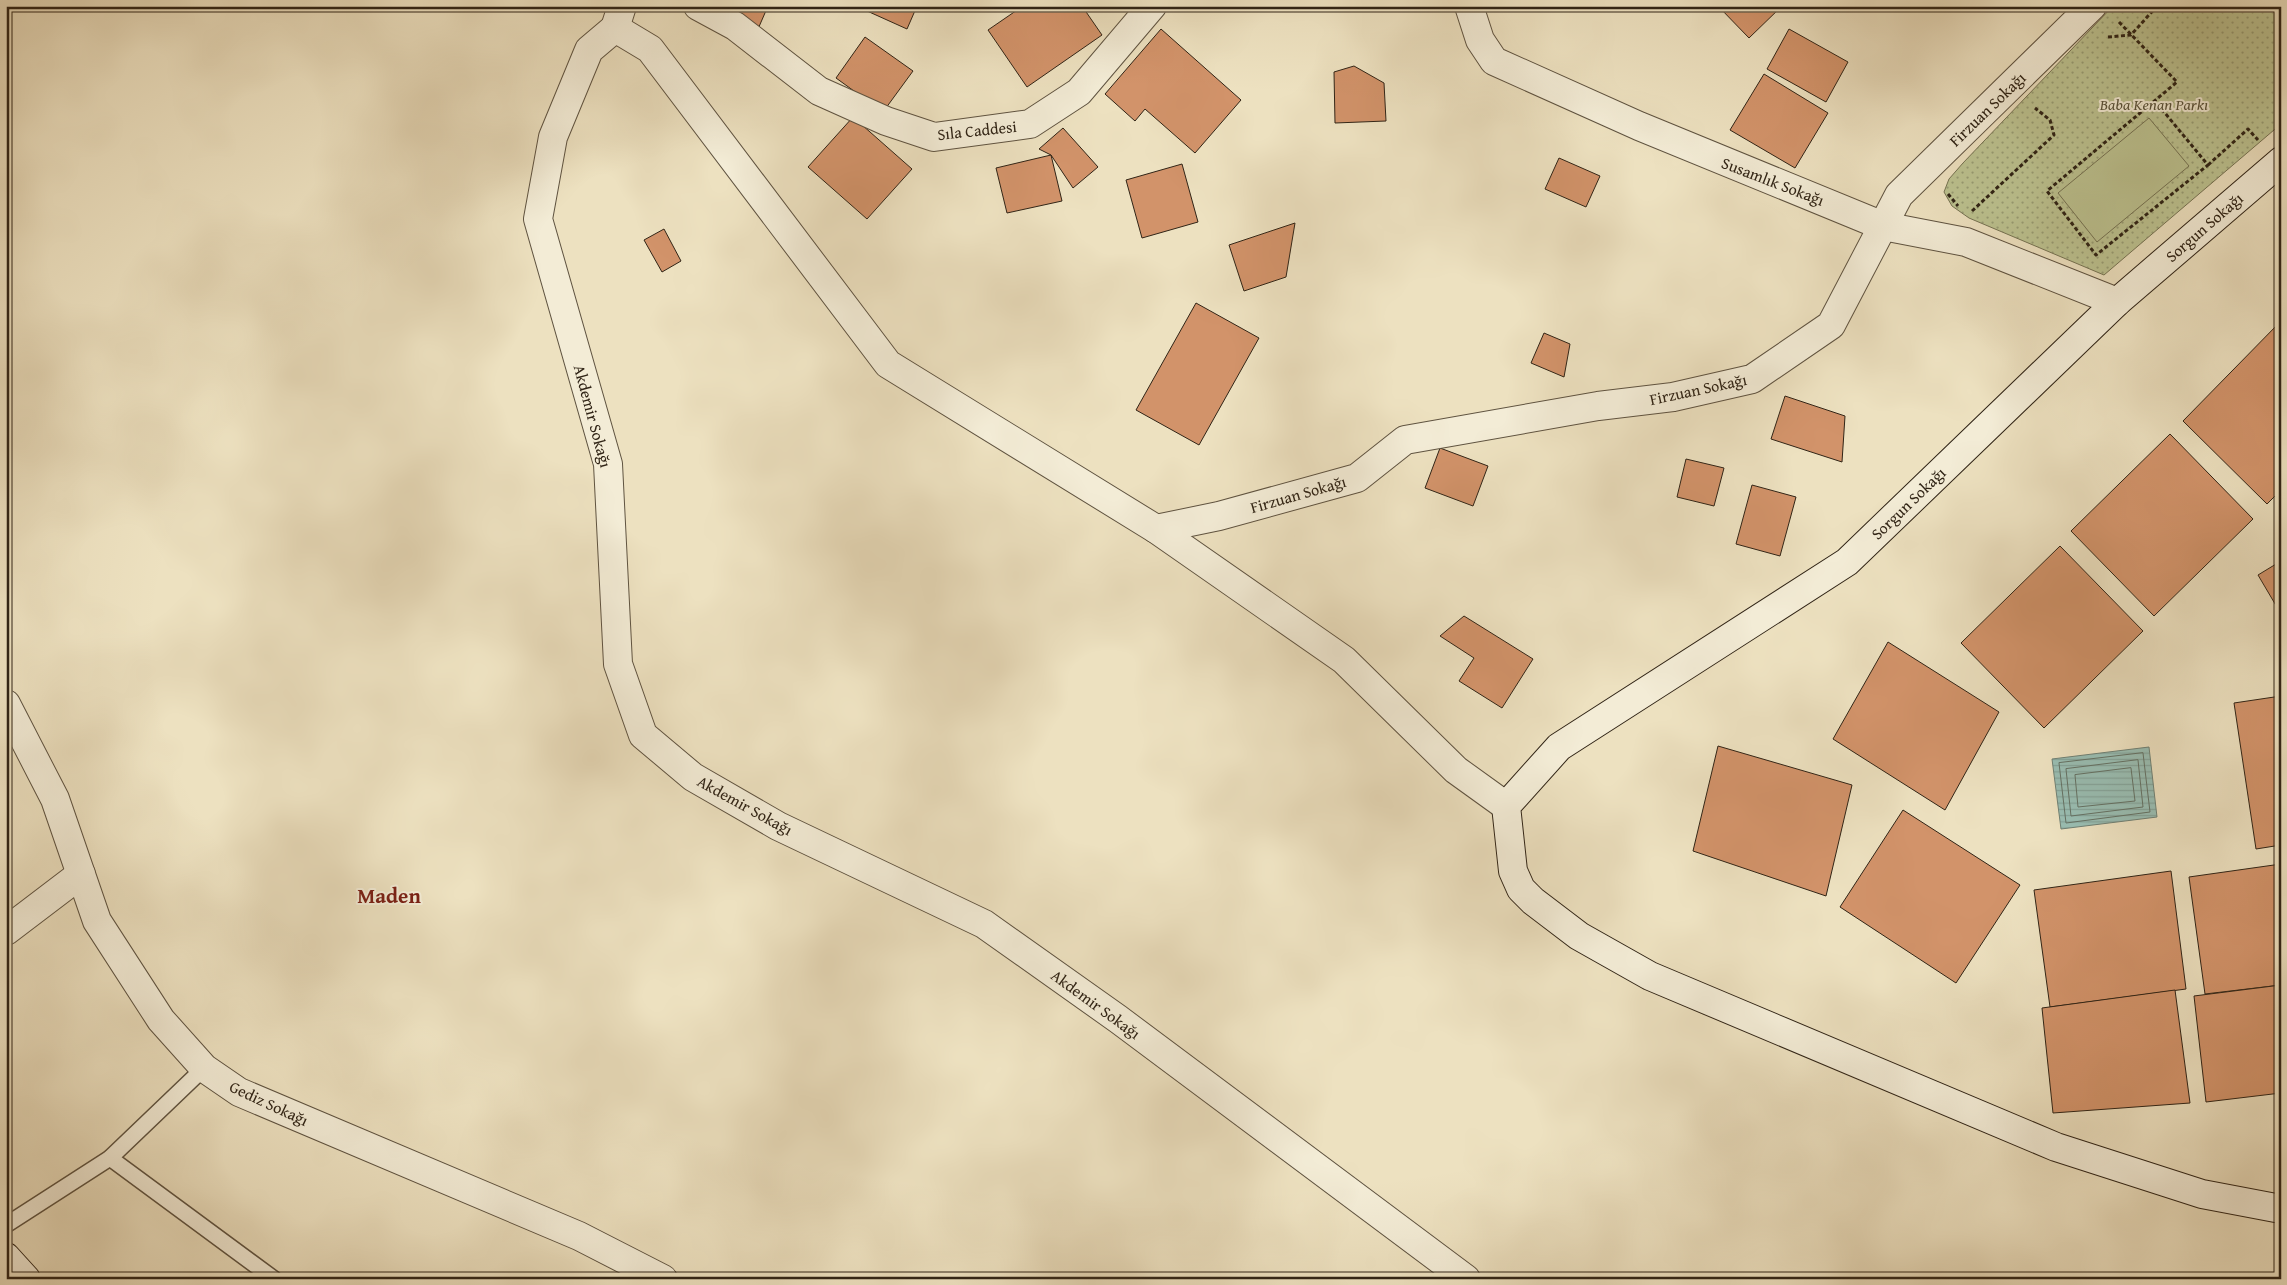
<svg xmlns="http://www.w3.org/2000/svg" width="2287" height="1285" viewBox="0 0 2287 1285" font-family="'Gentium Book Plus',serif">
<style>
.grass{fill:url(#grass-dots);stroke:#767353}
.garden{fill:#bcc290;stroke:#767353}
.water{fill:url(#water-rules);stroke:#6f8074}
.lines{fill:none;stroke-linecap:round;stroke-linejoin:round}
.shore{stroke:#647164;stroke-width:1}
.building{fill:#d2936a;stroke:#302416}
.lane-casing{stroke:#5f5340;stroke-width:18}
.street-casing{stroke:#5f5340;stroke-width:30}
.secondary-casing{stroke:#302416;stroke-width:30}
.path{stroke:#302416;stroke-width:3;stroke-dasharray:4 2.5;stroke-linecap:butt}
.lane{stroke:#f3ecd6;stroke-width:15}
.street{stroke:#f3ecd6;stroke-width:28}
.secondary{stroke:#f3ecd6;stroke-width:28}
.labels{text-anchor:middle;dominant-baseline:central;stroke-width:4;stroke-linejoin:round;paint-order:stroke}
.park-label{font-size:16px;font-style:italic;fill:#5a533b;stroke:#f3ecd6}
.street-label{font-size:16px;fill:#302416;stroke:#f3ecd6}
.district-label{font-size:21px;font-weight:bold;fill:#7a1f14;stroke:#f3ecd6}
</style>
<defs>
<pattern id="grass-dots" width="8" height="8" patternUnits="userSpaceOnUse" patternTransform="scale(1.25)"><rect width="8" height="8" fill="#bcc290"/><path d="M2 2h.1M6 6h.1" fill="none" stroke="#999d75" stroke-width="1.8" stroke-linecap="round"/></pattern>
<pattern id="water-rules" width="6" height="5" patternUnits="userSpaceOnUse" patternTransform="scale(1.25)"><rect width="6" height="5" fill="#99beb3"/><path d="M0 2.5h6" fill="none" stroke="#84a399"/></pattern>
</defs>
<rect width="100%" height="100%" fill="#ede1c0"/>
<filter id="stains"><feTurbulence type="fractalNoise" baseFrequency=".004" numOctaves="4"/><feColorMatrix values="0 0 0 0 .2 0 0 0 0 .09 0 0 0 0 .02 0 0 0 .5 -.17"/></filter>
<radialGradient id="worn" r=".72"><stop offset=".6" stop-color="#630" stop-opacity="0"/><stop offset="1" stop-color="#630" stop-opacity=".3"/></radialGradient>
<polygon class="grass" points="2113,6 2281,6 2281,124 2104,275 1969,218 1952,206 1944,192 1949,179 1963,163"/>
<polygon class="garden" points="2149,118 2189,166 2097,242 2058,193"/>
<polygon class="water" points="2149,747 2157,817 2061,829 2052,759"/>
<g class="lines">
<g class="shore">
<polygon points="2143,753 2150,812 2066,823 2059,763"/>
<polygon points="2138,760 2143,807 2071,816 2066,769"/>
<polygon points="2131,768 2135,801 2078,807 2075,775"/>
</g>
</g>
<g class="building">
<polygon points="708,6 768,6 758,29"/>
<polygon points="856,6 917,6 907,29"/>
<polygon points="1023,6 1082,6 1102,35 1027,87 988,30"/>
<polygon points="1718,6 1782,6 1749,38"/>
<polygon points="1161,29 1241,100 1195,153 1145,109 1135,121 1105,94"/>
<polygon points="1789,29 1848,62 1826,102 1767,69"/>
<polygon points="865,37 913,71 883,112 836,78"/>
<polygon points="1354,66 1384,83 1386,121 1335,123 1334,72"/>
<polygon points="1764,74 1828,113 1795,168 1730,130"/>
<polygon points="853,117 912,169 867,219 808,167"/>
<polygon points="1063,128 1098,167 1073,188 1051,155 1039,149"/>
<polygon points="1051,155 1062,201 1007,213 996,168"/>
<polygon points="1559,158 1600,176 1586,207 1545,189"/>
<polygon points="1182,164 1198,222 1142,238 1126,180"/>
<polygon points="1295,223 1286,277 1244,291 1229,245"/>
<polygon points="664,229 681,261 662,272 644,240"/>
<polygon points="1196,303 1259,338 1199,445 1136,410"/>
<polygon points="2280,322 2281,490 2267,504 2183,421"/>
<polygon points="1544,333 1570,344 1564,377 1531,363"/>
<polygon points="1785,396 1845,416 1842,462 1771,439"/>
<polygon points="2170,434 2253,519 2154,616 2071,531"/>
<polygon points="1440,448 1488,466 1473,506 1425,488"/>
<polygon points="1686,459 1724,468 1714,506 1677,497"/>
<polygon points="1752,485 1796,497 1780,556 1736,544"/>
<polygon points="2060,546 2143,631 2044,728 1961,643"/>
<polygon points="2281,561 2281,614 2258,575"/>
<polygon points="1464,616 1533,659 1502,708 1459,681 1474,658 1440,636"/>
<polygon points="1888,642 1999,712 1945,810 1833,739"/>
<polygon points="2281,696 2281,845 2256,849 2234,703"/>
<polygon points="1718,746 1852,785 1826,896 1693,851"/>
<polygon points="1903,810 2020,885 1956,983 1840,907"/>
<polygon points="2281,864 2281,985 2205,994 2189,877"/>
<polygon points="2171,871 2186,989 2050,1007 2034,890"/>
<polygon points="2281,985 2281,1093 2206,1102 2194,996"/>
<polygon points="2175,990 2190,1103 2053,1113 2042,1008"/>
</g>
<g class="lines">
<defs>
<g id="lane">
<polyline points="110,1158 274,1279"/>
<polyline points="6,1225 110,1158 204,1068"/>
</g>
<g id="street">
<polyline points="698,6 735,26 819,91 886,121 934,137 1030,124 1079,92 1152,6"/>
<polyline points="1469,6 1480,40 1494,61 1639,126 1883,226 1966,242 2117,302"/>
<polyline points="615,28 589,50 553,137 538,219 608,464 618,664 643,735 693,777 778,826 984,924 1118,1019 1466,1279"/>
<polyline points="615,28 650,49 888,364 1156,529 1344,660 1456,770 1506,806"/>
<polyline points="615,28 622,6"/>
<polyline points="1156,529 1219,516 1357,478 1405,440 1598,406 1673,397 1752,379 1831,325 1899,195 2092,6"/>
<polyline points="6,704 55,799 97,921 161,1020 204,1068 239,1092 579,1236 663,1279"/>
<polyline points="6,931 81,874"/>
</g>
<g id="secondary">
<polyline points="2281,161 2117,302 1847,562 1559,747 1506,806 1513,871 1521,889 1533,901 1579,936 1650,976 2056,1147 2202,1194 2281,1209"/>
<polyline points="6,1257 26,1279"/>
</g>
</defs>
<use href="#lane" class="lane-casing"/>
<use href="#street" class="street-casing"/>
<use href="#secondary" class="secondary-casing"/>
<g class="path">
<polyline points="2119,22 2177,82 2047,191 2096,255 2208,165 2155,101"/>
<polyline points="2108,37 2131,35 2157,6"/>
<polyline points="2208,165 2248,129 2258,140"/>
<polyline points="1948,194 1958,206"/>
<polyline points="1972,211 2054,135 2050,120 2035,108"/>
</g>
<use href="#lane" class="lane"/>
<use href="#street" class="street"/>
<use href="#secondary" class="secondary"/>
</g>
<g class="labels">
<g class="park-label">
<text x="2154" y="104">Baba Kenan Parkı</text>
</g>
<g class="street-label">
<text transform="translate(1987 109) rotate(-44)">Firzuan Sokağı</text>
<text transform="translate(977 130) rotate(-6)">Sıla Caddesi</text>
<text transform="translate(1773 181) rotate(21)">Susamlık Sokağı</text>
<text transform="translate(2204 227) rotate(-41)">Sorgun Sokağı</text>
<text transform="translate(1698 389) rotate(-12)">Firzuan Sokağı</text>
<text transform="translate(593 416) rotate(75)">Akdemir Sokağı</text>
<text transform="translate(1298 494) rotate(-16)">Firzuan Sokağı</text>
<text transform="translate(1908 503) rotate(-44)">Sorgun Sokağı</text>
<text transform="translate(745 805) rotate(29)">Akdemir Sokağı</text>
<text transform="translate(1096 1004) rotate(36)">Akdemir Sokağı</text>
<text transform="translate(269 1103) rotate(25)">Gediz Sokağı</text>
</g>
<g class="district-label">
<text x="389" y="895">Maden</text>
</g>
</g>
<rect width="2287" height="1285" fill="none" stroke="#ede1c0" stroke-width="25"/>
<rect x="8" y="8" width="2272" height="1270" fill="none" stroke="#302416" stroke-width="2.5"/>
<rect x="12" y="12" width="2262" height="1260" fill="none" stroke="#302416"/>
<rect width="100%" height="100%" filter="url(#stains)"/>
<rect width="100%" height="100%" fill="url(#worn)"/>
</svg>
